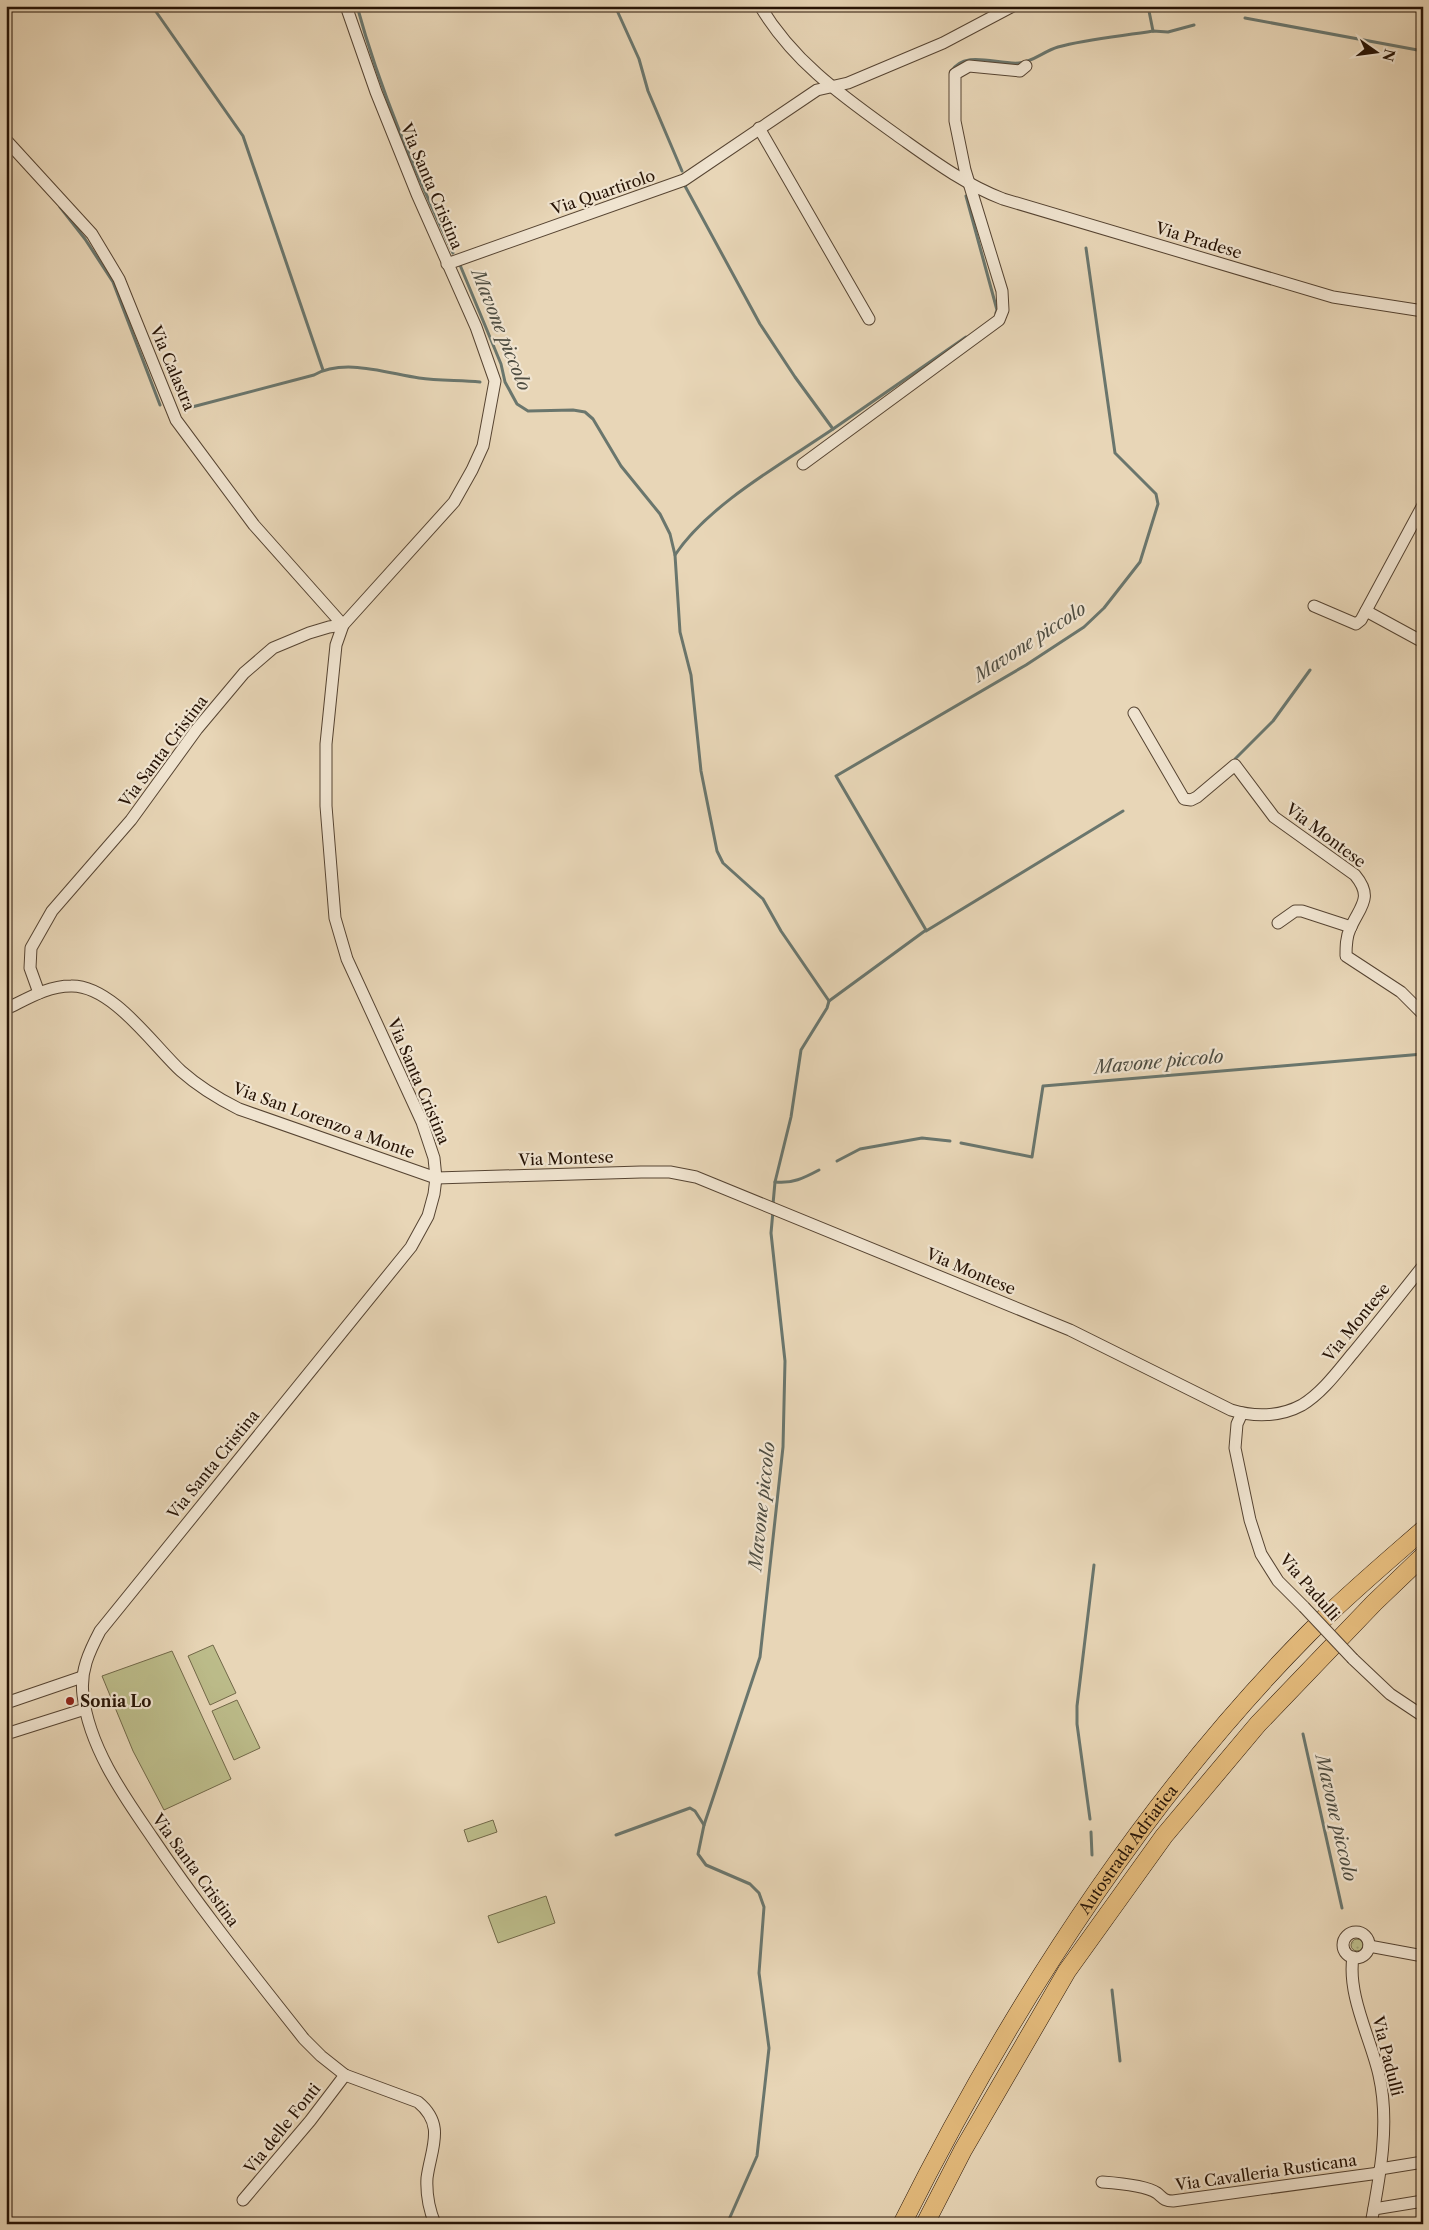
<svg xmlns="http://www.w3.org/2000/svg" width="1429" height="2230" viewBox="0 0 1429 2230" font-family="'Libre Caslon Text',serif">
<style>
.grass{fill:url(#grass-dots);stroke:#716848}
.garden{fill:#bcbc8a;stroke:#716848}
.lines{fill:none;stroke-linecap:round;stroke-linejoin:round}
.stream{stroke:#6a766d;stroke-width:3}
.minor-casing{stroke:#564432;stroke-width:13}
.highway-casing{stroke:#261305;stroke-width:19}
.minor{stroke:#f0e4d0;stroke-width:11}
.highway{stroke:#e4bb7c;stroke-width:18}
.minor-bridge-casing{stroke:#564432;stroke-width:13;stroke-linecap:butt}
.minor-bridge{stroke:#f0e4d0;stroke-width:11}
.poi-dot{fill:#8f2418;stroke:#f0e4d0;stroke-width:2}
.labels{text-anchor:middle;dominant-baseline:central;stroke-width:4.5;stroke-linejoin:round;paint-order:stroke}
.street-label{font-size:16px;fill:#261305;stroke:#f0e4d0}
.poi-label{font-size:16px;font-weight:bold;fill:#261305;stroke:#f0e4d0;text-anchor:start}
.water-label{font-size:18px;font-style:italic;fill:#4e4d42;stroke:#f0e4d0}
</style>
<defs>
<pattern id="grass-dots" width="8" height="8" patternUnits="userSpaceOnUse" patternTransform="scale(1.25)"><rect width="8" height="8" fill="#bcbc8a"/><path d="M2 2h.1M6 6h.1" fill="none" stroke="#a1a176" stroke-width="1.8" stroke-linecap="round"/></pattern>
</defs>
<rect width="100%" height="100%" fill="#e8d6b7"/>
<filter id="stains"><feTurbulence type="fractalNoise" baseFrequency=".004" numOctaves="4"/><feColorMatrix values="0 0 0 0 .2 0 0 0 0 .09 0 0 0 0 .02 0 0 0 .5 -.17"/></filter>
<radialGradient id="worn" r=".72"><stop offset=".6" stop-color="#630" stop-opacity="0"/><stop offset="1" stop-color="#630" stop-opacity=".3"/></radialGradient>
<circle class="grass" cx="1357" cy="1945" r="6"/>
<g class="garden">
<polygon points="213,1645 236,1693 210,1705 188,1656"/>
<polygon points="172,1651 231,1779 164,1810 133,1751 102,1676"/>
<polygon points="237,1700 260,1748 234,1760 212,1711"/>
<polygon points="493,1820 497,1832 468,1842 464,1830"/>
<polygon points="546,1896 555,1923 498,1943 488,1916"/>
</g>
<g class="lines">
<g class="stream">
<polyline points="152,6 243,136 323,370"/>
<path d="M357,6c23,85 59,168 96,247"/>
<polyline points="615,6 639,59 648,91 682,171"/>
<polyline points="1148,6 1153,31"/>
<polyline points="1245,18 1423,51"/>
<path d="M951,72c13,-23 46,-7 68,-9 14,-1 25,-12 39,-16 28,-8 65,-11 95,-16l15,1 26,-7"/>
<polyline points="966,196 997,310 996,313"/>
<polyline points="60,207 85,239 113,282 160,405"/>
<polyline points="460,265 501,364 505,382 517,404 528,411 573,410 585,412 593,419 621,466 660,514 670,534 675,555 680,632 691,675 701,771 717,851 723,863 763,899 781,931 829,1001 827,1008 801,1050 791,1117 775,1182 773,1204"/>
<path d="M192,407l122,-32c30,-17 72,-2 105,3 20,3 41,2 61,4"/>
<polyline points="833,429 966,337"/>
<path d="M675,555c33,-50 108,-92 158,-126l-38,-52 -35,-53 -75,-138"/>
<polyline points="1235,759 1273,721 1310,670"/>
<polyline points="926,931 1123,811"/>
<polyline points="829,1001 926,930 836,776 1026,665 1084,627 1104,608 1140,562 1158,504 1156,494 1115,453 1086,248"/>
<polyline points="961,1143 1032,1157 1043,1086 1423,1054"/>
<polyline points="837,1161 860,1149 922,1138 950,1141"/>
<path d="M775,1182c17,2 29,-4 44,-12"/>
<polyline points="1303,1734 1342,1908"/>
<polyline points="1090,1819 1077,1724 1077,1706 1094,1565"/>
<polyline points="1091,1832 1092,1855"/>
<polyline points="616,1835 690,1808 695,1811 704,1825"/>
<polyline points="1112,1990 1120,2061"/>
<polyline points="727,2224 757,2156 769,2048 759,1973 764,1907 759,1893 750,1884 706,1865 698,1854 704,1825 760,1657 783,1447 785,1361 771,1233 773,1211"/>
<polyline points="1129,2224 1129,2222"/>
</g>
<defs>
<g id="minor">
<path d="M346,6l30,86 41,102 59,133 19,54 -12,65 -11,24 -18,32 -111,123 -7,20 -10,99v62l9,112 12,41 75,163 12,36 2,20 -2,16 -6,22 -17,31 -311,384c-11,21 -20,40 -17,64 6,52 40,100 69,142 47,70 100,136 152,202l17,17 24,19 73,27c28,23 13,46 9,76 -1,17 2,31 8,46"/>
<path d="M760,6c35,58 84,91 138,130 34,24 66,48 105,63l330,98 90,14"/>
<polyline points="759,128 869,319"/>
<polyline points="6,140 92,234 119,279 176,420 254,525 343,625"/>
<polyline points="447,264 684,180 817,90 848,83 943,43 1013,6"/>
<polyline points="803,464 999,320 1003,310 1002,291 965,170 955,121 955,74 969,66 1020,71 1026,66"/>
<polyline points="1314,606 1356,624 1361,620 1423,505"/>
<polyline points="1366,611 1423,642"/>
<path d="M1134,713l50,86 7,1 6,-3 38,-32 39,52 81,58c19,23 5,31 -5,54 -4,8 -4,18 -4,27l55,36 22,22"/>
<polyline points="1278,923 1295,911 1302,911 1351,927"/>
<polyline points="39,993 30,968 31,948 52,911 131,820 197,729 244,673 273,648 309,633 329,627 343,625"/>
<path d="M6,1009c21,-10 41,-23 65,-23 41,-1 82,59 110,85 18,16 36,27 58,38l197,69 205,-6h29l26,5 374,153 161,80c23,7 49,7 71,-5 20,-12 36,-34 51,-52 24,-29 47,-58 70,-87"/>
<polyline points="1242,1413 1237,1424 1235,1448 1250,1520 1261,1554 1278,1581 1304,1607"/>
<polyline points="1353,1659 1390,1694 1423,1716"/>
<polyline points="6,1703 82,1677"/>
<polyline points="6,1734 85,1709"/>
<circle cx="1356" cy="1945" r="13"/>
<polyline points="1369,1946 1423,1956"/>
<path d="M1353,1957c-6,38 18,82 26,118 11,48 1,101 -8,149"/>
<polyline points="1380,2169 1423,2162"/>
<path d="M1102,2182c14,1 43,3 55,11 6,5 7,8 16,8l206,-28"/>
<polyline points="243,2200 310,2121 345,2075"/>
<polyline points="1374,2209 1423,2201"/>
</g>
<g id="highway">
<path id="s1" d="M902,2224c107,-214 238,-420 407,-591 36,-36 75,-69 114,-103"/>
<polyline points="925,2224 963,2150 1067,1971 1164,1836 1258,1724 1374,1603 1423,1556"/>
</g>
</defs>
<use href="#minor" class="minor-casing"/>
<use href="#highway" class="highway-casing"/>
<use href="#minor" class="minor"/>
<use href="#highway" class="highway"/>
<defs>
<polyline id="minor-bridge" points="1304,1607 1353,1659"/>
</defs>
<use href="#minor-bridge" class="minor-bridge-casing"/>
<use href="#minor-bridge" class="minor-bridge"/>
</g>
<circle class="poi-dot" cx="70" cy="1701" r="5"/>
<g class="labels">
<g class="street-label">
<text transform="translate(432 186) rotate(67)">Via Santa Cristina</text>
<text transform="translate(603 192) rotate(-19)">Via Quartirolo</text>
<text transform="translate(1199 240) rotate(17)">Via Pradese</text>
<text transform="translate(173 368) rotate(67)">Via Calastra</text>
<text transform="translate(163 751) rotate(-53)">Via Santa Cristina</text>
<text transform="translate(1326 835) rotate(37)">Via Montese</text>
<text transform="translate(419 1081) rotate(67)">Via Santa Cristina</text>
<text transform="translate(324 1120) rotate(20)">Via San Lorenzo a Monte</text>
<text transform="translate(566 1158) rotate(-2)">Via Montese</text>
<text transform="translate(971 1271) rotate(23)">Via Montese</text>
<text transform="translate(1356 1322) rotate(-51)">Via Montese</text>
<text transform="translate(213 1464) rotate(-51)">Via Santa Cristina</text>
<text transform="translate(1310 1587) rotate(49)">Via Padulli</text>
<text stroke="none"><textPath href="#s1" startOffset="438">Autostrada Adriatica</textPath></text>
<text transform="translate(196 1870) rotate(54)">Via Santa Cristina</text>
<text transform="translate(1388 2056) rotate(76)">Via Padulli</text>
<text transform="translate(282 2128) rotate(-51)">Via delle Fonti</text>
<text transform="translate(1266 2172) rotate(-8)">Via Cavalleria Rusticana</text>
</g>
<g class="poi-label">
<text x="80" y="1701">Sonia Lo</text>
</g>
<g class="water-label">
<text transform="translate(501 330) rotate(68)">Mavone piccolo</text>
<text transform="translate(1030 642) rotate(-33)">Mavone piccolo</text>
<text transform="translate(1159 1062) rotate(-5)">Mavone piccolo</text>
<text transform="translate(762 1506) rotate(-84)">Mavone piccolo</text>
<text transform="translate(1336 1818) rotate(77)">Mavone piccolo</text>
</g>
</g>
<rect width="1429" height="2230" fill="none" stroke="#e8d6b7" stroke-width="25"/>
<rect x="8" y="8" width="1414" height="2215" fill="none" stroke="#261305" stroke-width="2.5"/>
<rect x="12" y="12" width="1404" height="2205" fill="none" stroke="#261305"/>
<g transform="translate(1376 52) rotate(104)" stroke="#f0e4d0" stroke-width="4" paint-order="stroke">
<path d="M0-4L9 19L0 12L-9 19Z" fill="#261305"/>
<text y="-8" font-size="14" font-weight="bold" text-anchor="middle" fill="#261305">N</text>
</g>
<rect width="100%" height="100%" filter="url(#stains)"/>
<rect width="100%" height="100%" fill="url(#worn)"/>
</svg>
